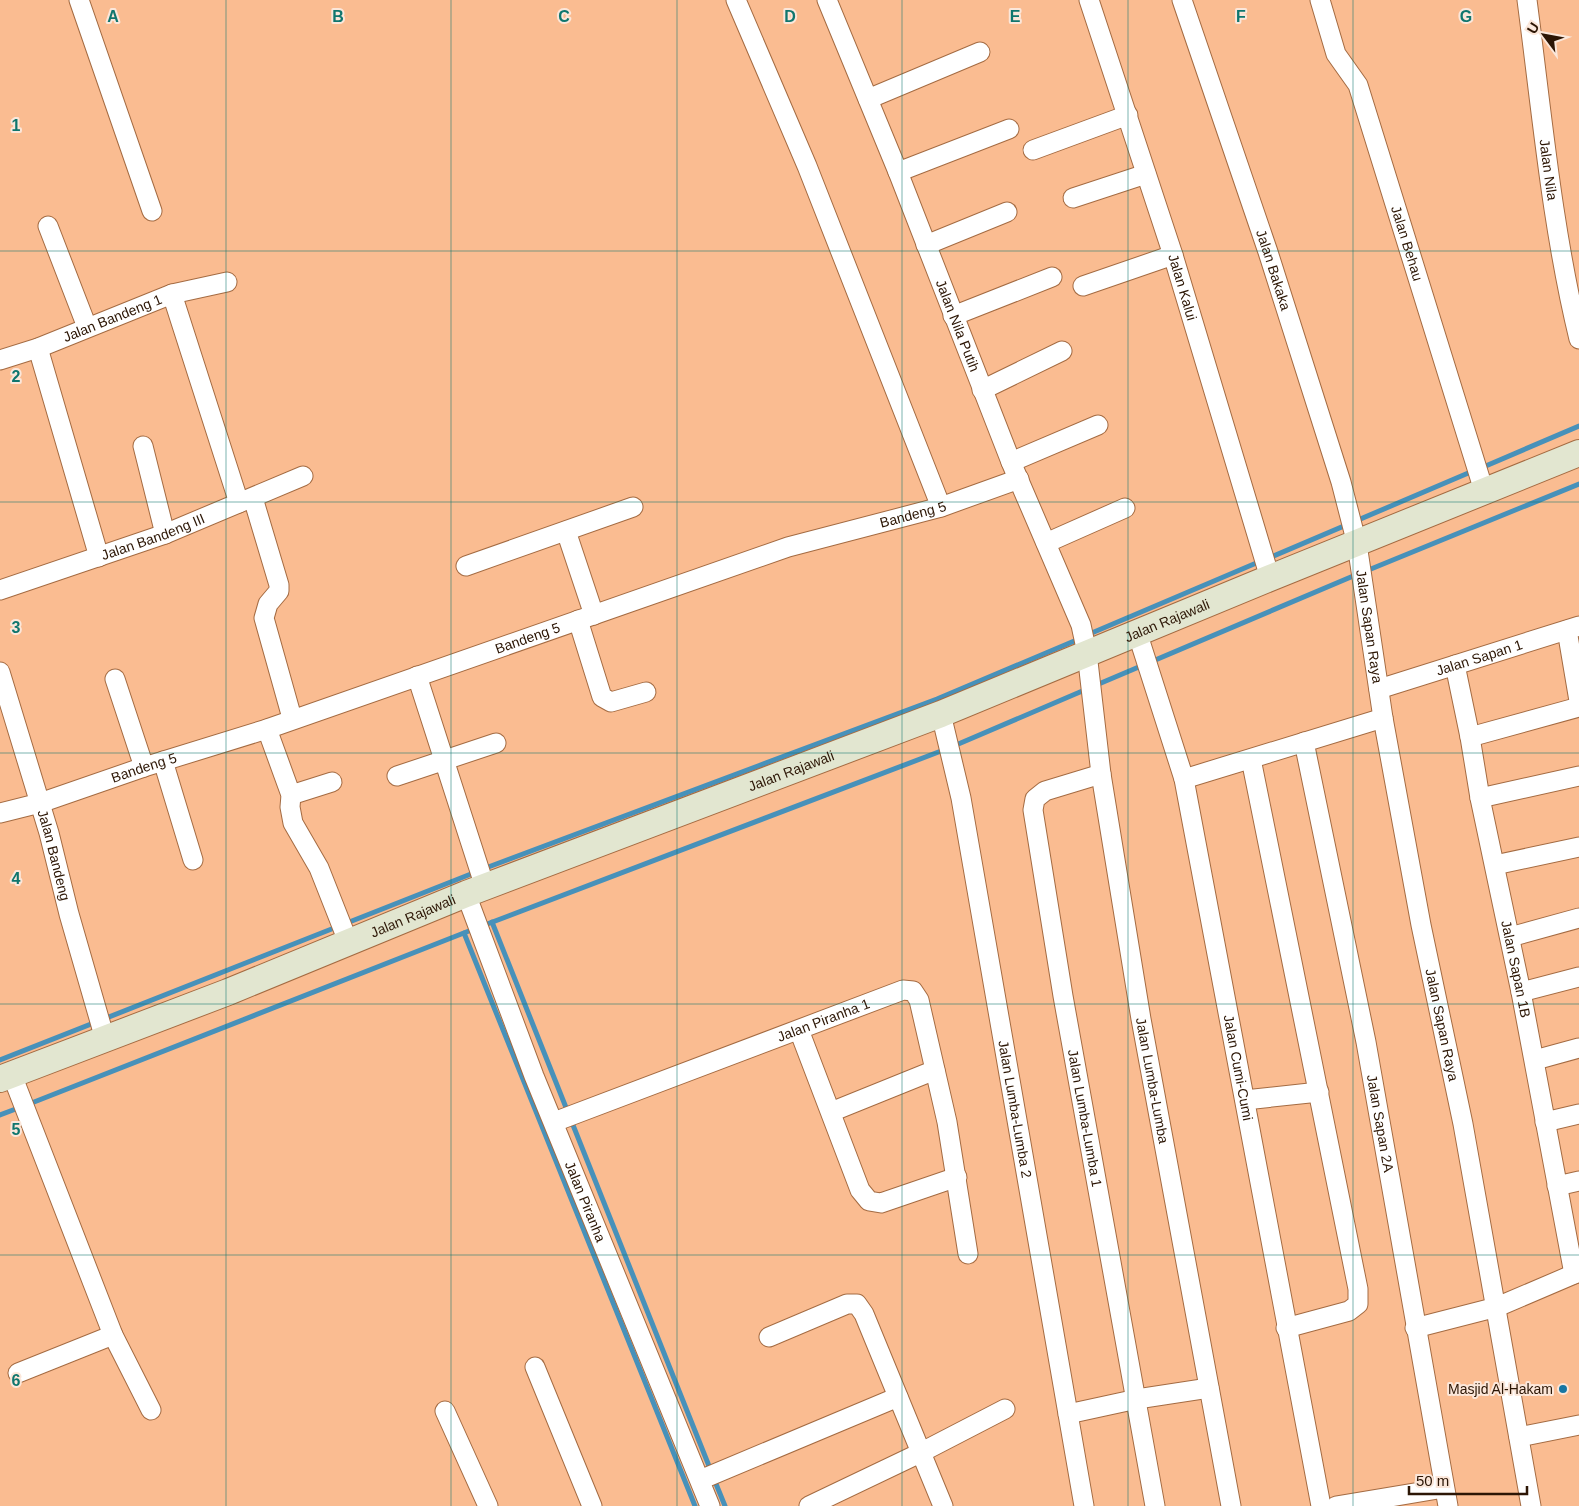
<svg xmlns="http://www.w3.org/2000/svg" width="1579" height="1506" viewBox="0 0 1579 1506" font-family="Helvetica,sans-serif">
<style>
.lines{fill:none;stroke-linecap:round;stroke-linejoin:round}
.stream{stroke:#4791ba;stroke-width:5}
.street-casing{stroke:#a46b42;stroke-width:21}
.secondary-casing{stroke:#a46b42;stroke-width:28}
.street{stroke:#fff;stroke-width:19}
.secondary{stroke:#e2e6d0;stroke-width:26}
.grid{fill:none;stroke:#0f766e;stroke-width:1;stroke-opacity:0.55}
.poi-dot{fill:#1776a3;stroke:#fbe7da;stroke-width:2}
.labels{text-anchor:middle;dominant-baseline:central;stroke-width:4;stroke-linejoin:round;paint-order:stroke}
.street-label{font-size:14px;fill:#2c1605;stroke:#fbe7da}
.poi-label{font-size:14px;fill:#2c1605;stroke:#fbe7da;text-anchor:end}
.grid-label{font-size:16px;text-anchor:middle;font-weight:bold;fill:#0f766e;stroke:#fbe7da;stroke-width:4;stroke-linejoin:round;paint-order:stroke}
</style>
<rect width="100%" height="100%" fill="#fabc91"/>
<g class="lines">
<g class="stream">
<polyline points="1481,468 1579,426"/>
<polyline points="1269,558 1473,471"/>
<polyline points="1366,571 1579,484"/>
<polyline points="1087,635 1261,561"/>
<polyline points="1094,686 1358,574"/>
<polyline points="483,869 937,699 1079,639"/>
<polyline points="492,922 711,1471"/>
<polyline points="482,926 949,748 1087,689"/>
<polyline points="464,933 695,1506"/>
<polyline points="0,1060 476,872"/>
<polyline points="29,1104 474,929"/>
<polyline points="0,1115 21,1107"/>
<polyline points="714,1479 725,1506"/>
</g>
<defs>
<g id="street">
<polyline points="79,0 152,211"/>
<polyline points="736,0 807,166 941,507"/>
<path id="s1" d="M827,0l71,172 113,290 70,163 6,28 14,121 40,245 90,487"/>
<path id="s2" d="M1089,0l84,255 97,323"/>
<path id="s3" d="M1182,0l86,252 73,230 16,62 26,174 38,207 42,199 68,382"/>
<path id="s4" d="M1320,0l16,54 22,31 126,406"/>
<path id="s5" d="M1527,0c15,114 25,228 52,339"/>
<polyline points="868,99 980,52"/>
<polyline points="1033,150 1128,115"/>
<polyline points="898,172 1009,129"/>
<polyline points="1073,198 1146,174"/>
<polyline points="48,226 87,327"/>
<polyline points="926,245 1007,212"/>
<polyline points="1083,286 1173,255"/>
<polyline points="172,294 239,503"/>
<polyline points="953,316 1052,277"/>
<polyline points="38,348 99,557"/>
<path id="s6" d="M0,360l38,-12 134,-54 55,-12"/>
<polyline points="982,390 1062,351"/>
<polyline points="143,446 165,534"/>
<polyline points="1011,462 1098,425"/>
<polyline points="253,498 279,585 279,591 268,604 264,618 292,718"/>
<polyline points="566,531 594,615"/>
<polyline points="1046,543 1125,508"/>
<polyline points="466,566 633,507"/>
<path id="s7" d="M0,590l165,-56 138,-58"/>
<polyline points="578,620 602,697 611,702 646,692"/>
<polyline points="1567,630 1579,701"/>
<path id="s8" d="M1137,632l47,147 137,727"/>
<path id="s9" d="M1455,665l15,72 10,61 41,194 53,282"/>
<path id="s10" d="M0,672l49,161 20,81 36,125"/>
<polyline points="417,676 485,887"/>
<polyline points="115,679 144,767"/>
<path id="s11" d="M1379,689l200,-63"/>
<path id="s12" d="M941,714l20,84 123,708"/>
<polyline points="267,729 291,795 290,807 293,823 319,868 349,944"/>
<polyline points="1470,737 1579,707"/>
<path id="s13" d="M1304,742l62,300 82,464"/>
<polyline points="1251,759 1358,1289 1358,1304 1349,1311 1286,1328"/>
<polyline points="163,761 193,860"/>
<path id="s14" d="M1101,774l-56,17 -10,8 -2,11 30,186 92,510"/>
<polyline points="397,776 496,743"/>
<polyline points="1184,779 1383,718"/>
<polyline points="291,795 332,782"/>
<polyline points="1480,798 1579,776"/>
<path id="s15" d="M0,813l40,-10 104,-36 123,-38 521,-182 153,-40 78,-28"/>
<polyline points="1495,865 1579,847"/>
<path id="s16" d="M466,894l68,182 176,430"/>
<polyline points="1510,937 1579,918"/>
<polyline points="1521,992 1579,977"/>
<polyline points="799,1030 860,1190 869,1201 881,1203 957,1177"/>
<polyline points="1535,1060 1579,1048"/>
<polyline points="12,1075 113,1335 151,1410"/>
<polyline points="1245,1100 1319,1092"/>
<polyline points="831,1112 935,1070"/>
<path id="s17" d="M554,1122l349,-132 10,1 6,9 28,122 21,132"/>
<polyline points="1545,1122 1579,1114"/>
<polyline points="1557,1186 1579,1181"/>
<polyline points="1415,1328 1497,1307 1579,1272"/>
<polyline points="769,1337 847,1304 857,1304 864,1314 943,1506"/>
<polyline points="535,1367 592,1506"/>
<polyline points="18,1373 113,1335"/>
<polyline points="445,1411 488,1506"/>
<polyline points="1068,1414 1137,1399 1209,1388"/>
<polyline points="1519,1437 1579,1425"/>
<polyline points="700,1480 898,1397"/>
<polyline points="809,1506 920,1453 1005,1409"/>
<polyline points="1336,1506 1444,1488"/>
</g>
<g id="secondary">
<path id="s18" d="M0,1079l228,-87 238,-98 475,-180 329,-136 309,-125"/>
</g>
</defs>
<use href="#street" class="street-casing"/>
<use href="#secondary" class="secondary-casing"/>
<use href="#street" class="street"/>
<use href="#secondary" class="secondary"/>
</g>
<path class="grid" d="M226,0v1506M451,0v1506M677,0v1506M902,0v1506M1128,0v1506M1353,0v1506M0,251h1579M0,502h1579M0,753h1579M0,1004h1579M0,1255h1579"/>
<circle class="poi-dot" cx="1563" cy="1389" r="5"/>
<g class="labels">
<g class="street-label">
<text stroke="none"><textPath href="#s5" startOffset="171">Jalan Nila</textPath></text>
<text stroke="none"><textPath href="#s4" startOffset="260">Jalan Behau</textPath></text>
<text stroke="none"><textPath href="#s3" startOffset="285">Jalan Bakaka</textPath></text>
<text stroke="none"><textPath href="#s2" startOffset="302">Jalan Kalui</textPath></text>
<text stroke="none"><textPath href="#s6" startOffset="120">Jalan Bandeng 1</textPath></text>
<text stroke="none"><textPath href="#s1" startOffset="351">Jalan Nila Putih</textPath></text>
<text stroke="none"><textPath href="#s15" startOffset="961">Bandeng 5</textPath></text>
<text stroke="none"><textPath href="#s7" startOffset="162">Jalan Bandeng III</textPath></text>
<text stroke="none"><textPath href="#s18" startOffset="1254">Jalan Rajawali</textPath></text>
<text stroke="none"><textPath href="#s3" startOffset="655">Jalan Sapan Raya</textPath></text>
<text stroke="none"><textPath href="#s15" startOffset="556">Bandeng 5</textPath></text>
<text stroke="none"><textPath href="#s11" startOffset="105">Jalan Sapan 1</textPath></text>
<text stroke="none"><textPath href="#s15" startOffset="151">Bandeng 5</textPath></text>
<text stroke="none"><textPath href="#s18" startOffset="849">Jalan Rajawali</textPath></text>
<text stroke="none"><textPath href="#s10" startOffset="191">Jalan Bandeng</textPath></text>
<text stroke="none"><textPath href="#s18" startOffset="444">Jalan Rajawali</textPath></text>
<text stroke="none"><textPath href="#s9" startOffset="310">Jalan Sapan 1B</textPath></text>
<text stroke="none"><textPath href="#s17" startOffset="288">Jalan Piranha 1</textPath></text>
<text stroke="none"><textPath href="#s3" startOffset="1060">Jalan Sapan Raya</textPath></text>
<text stroke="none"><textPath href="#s8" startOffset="448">Jalan Cumi-Cumi</textPath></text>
<text stroke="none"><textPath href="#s1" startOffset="1136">Jalan Lumba-Lumba</textPath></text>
<text stroke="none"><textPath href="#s12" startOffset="402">Jalan Lumba-Lumba 2</textPath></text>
<text stroke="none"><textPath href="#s14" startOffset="395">Jalan Lumba-Lumba 1</textPath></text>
<text stroke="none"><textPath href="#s13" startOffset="389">Jalan Sapan 2A</textPath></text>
<text stroke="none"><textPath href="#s16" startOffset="330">Jalan Piranha</textPath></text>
</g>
<g class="poi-label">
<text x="1553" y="1389">Masjid Al-Hakam</text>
</g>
</g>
<g class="grid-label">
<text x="113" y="22">A</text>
<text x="338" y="22">B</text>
<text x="564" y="22">C</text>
<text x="790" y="22">D</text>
<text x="1015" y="22">E</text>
<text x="1241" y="22">F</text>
<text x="1466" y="22">G</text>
<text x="16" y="131">1</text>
<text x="16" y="382">2</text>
<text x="16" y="633">3</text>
<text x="16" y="884">4</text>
<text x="16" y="1135">5</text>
<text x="16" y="1386">6</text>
</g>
<g transform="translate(1544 35) rotate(302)" stroke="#fbe7da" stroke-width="4" paint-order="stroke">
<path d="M0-4L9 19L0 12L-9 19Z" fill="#2c1605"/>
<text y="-8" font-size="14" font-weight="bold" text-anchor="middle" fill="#2c1605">U</text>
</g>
<path d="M1409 1486v8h118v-8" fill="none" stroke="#2c1605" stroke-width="2.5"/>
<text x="1416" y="1486" font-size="15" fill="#2c1605" stroke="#fbe7da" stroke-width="4" paint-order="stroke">50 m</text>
</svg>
